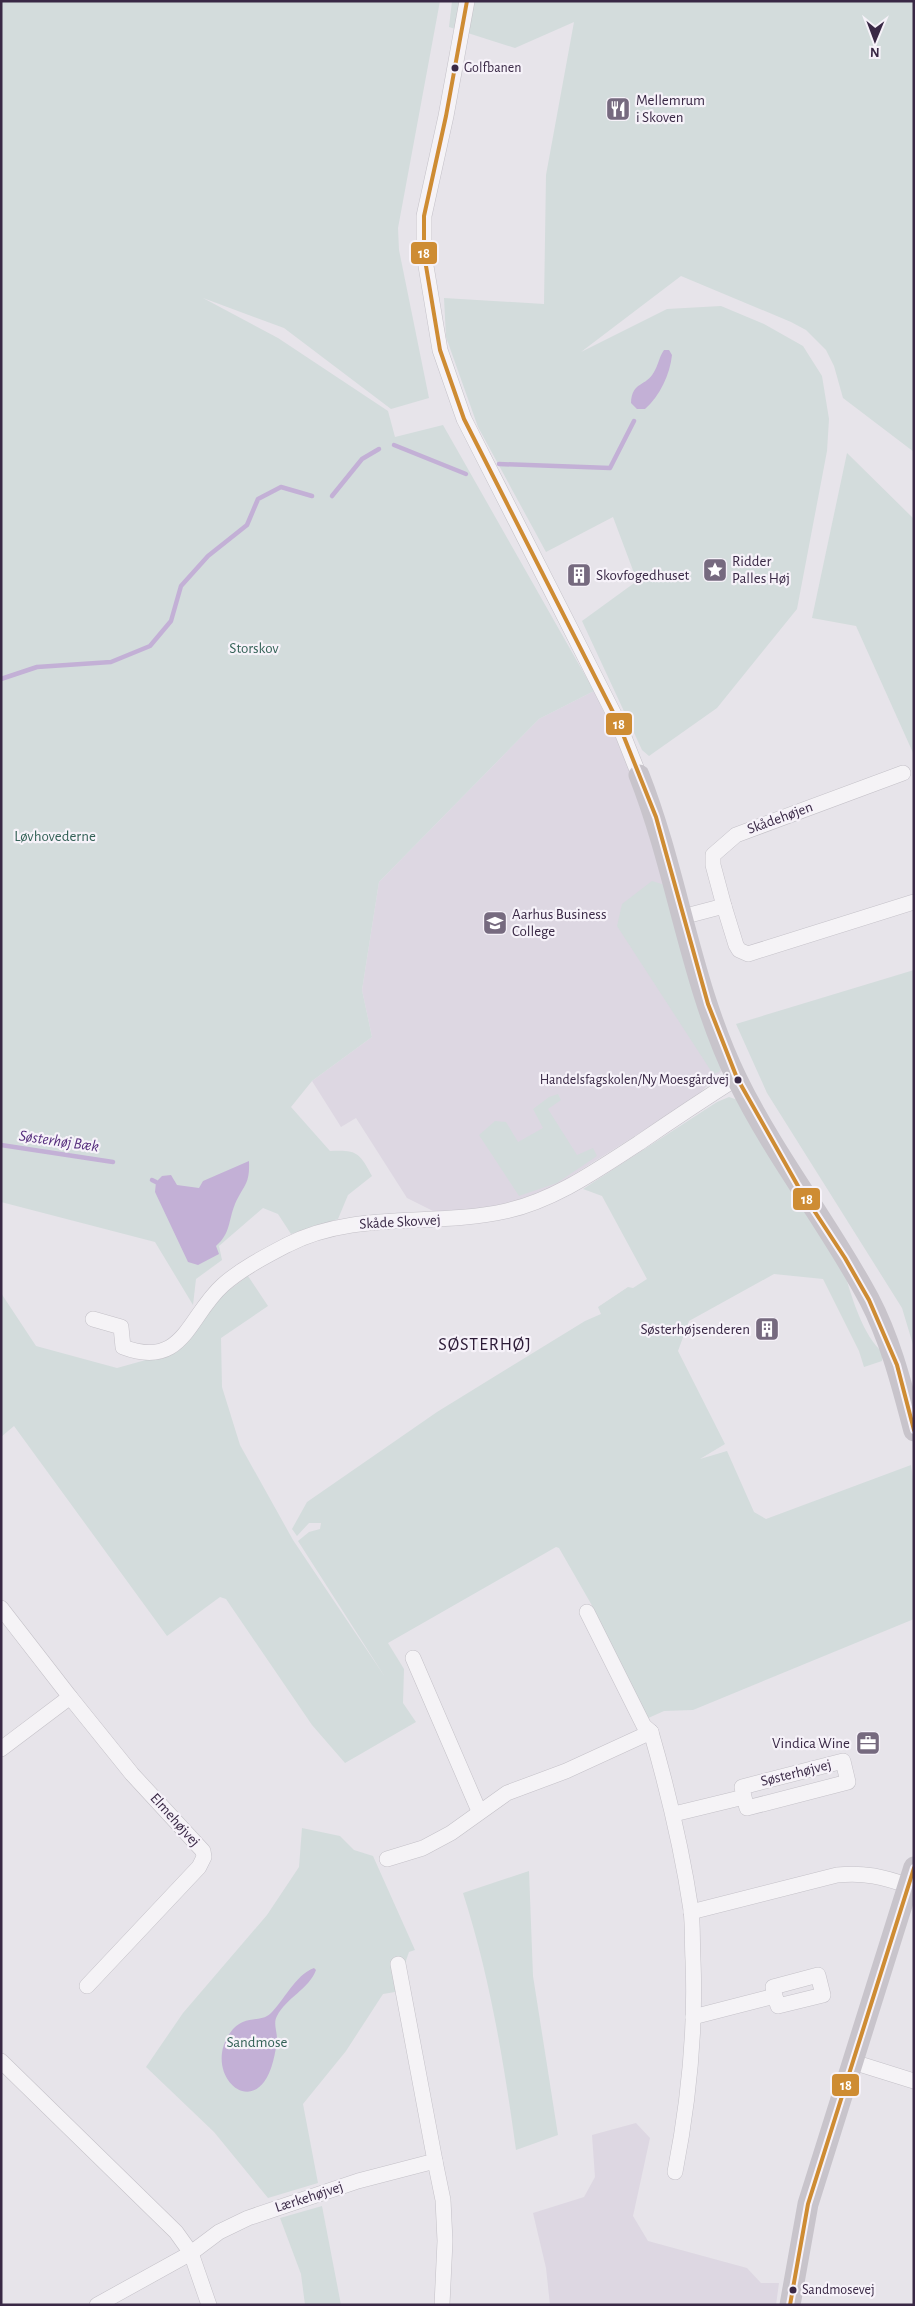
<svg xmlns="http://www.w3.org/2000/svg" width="915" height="2306" viewBox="0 0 915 2306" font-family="'Alegreya Sans',sans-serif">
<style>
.built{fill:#ddd7e2}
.green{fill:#d3dcdc}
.water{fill:#c3b0d6}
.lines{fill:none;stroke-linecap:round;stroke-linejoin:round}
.stream{stroke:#c3b0d6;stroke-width:4.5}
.street-casing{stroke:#c4c1c8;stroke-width:16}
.street{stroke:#f5f3f6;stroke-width:15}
.secondary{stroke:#c8c4cb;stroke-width:21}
.bus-1-casing{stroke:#f6f2f9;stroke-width:8}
.bus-1{stroke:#ce8c33;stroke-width:4}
.bus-dot{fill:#392845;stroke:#f6f2f9;stroke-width:2}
.labels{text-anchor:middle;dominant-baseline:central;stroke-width:4.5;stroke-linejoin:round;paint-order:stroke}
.bus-label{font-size:14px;fill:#392845;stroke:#f6f2f9;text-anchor:start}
.poi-label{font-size:15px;fill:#392845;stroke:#f6f2f9;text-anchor:start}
.park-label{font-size:15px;fill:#346257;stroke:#f6f2f9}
.street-label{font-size:15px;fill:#392845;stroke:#f6f2f9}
.water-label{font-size:16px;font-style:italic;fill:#562e7d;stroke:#f6f2f9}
.quarter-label{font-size:18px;letter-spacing:1px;fill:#2b1a36;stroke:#f6f2f9}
.line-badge{stroke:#f6f2f9;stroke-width:2}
.badge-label{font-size:14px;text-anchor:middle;font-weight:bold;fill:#fff}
</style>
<rect width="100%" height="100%" fill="#e7e4ea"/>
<g class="built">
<polygon points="594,691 625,757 722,1071 694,1099 555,1186 502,1206 443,1216 407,1198 356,1118 341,1127 312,1081 372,1037 362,990 379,882 539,719"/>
<polygon points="636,2123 650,2138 633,2216 648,2241 747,2268 761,2283 779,2283 776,2305 550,2305 546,2268 533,2213 584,2197 595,2177 592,2135"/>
</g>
<g class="green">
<path d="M1,1h439l-42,227 1,22 30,148 -38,11 -107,-81 -81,-30 75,40 110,73 7,26 48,-12 151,266 -55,28 -160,163 -17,108 10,47 -60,44 -21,26 39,44c27,-1 29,1 42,25l-24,19 -10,24 -47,15 -13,-20 -15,-6 -44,38 3,14 -26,19 -3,26 -38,-63 -154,-40z"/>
<polygon points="452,1 914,1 914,452 843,398 834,366 826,350 806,330 791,322 681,276 581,352 667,309 721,306 764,324 803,346 822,376 829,419 827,451 797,609 717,708 649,756 642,750 582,621 637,581 613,517 546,552 478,427 446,337 444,298 544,304 546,175 574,22 515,48 449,27"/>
<polygon points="847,453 914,519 914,755 856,626 812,618"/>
<polygon points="652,881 665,885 722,1064 719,1072 713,1074 617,926 622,904"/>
<polygon points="914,970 914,1348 902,1308 767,1093 736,1024"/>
<polygon points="558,1094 561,1100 548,1109 577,1155 593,1148 597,1156 557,1183 519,1196 479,1135 495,1121 506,1122 518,1142 543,1128 533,1109 549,1097"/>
<path d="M729,1097l12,4 103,169c6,23 20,69 39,82l-1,9 -18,6 -5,-16 -36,-72 -49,-5 -85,47 -11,30 47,93 -25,15 27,-8 27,61 12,7 145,-54 3,21v133l-221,91 -29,1 -18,8 -52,-110 -35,-61 -3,-1 -168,96 16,26 -1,34 13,19 -71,41 -33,-38 -86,-126 -6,-2 -53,39 -153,-210 -13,11v-144l35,53 81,22 61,-17 43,-55 27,-20 20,30 -47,32 1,49 18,58 53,95 92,137 -87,-136 11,-9 11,-3 1,-6h-12l-12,13 -5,-7 15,-27 130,-90 148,-91 16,-7 -3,-7 30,-20 5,1 14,-9 -45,-83 -19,-7 134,-87z"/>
<polygon points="302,1828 340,1836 354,1850 373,1856 415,1950 409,1952 395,1992 383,1994 346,2051 303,2104 318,2183 268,2198 214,2132 146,2067 183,2013 267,1915 299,1867"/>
<path d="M529,1871l4,105 25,159 -42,15c-12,-87 -26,-173 -53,-257z"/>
<polygon points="322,2206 341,2305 305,2305 301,2274 280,2218"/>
</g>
<g class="water">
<path d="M664,350h5l3,5c-2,19 -12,41 -27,54h-8l-6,-6c1,-22 15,-16 23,-31 4,-6 5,-15 10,-22z"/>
<path d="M249,1161c1,24 -5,23 -14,43 -7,17 -4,29 -19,42l3,8 -21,11 -10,-3 -33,-70 1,-10 6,-6 9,-1 6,10 22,3 4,-7z"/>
<path d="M314,1968l2,2c-7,19 -30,28 -39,46 -4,7 0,15 0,23 -1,12 -5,33 -13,43 -22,29 -59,-13 -34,-49 13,-19 30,-10 40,-19 14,-13 25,-39 44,-46z"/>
</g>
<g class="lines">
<g class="stream">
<polyline points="394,445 466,474"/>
<polyline points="499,464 610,468 634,421"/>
<polyline points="332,496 362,459 379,449"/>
<polyline points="1,679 37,667 111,662 150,646 171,621 181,586 208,556 247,525 258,499 281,487 312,496"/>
<polyline points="1,1145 113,1162"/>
<polyline points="152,1180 156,1182"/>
</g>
<defs>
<g id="street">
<polyline points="467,1 446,116 424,216 424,254 440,350 464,419 618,722 639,775"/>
<polyline points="724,906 713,865 713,855 736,835 903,773"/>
<polyline points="682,917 724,906 736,945 739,950 748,954 914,902"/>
<path d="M93,1319l28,8 2,20c61,23 65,-31 100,-62 18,-16 43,-29 64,-40 67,-35 147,-18 219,-34 49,-11 91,-41 133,-68 32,-22 65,-44 98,-65"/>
<polyline points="1,1608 70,1697"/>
<polyline points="587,1612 644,1726 651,1732"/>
<polyline points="413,1658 479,1811"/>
<polyline points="1,1749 70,1697 132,1774 203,1851 204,1857 199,1867 87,1986"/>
<polyline points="674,1814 744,1797 747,1808 848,1782 843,1761 742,1787 744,1797"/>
<path d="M387,1859l36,-11 28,-15 56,-40 59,-22 85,-39c17,59 31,117 40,178 2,16 1,33 2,50 3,73 -4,140 -18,212"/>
<path d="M691,1912l146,-37c27,-3 47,2 72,11"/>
<polyline points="693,2017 775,1996 778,2006 823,1995 818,1975 773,1987 775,1996"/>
<polyline points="1,2061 176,2232 191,2253 209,2305"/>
<polyline points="853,2062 914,2081"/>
<polyline points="435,2161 443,2200 445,2241 442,2305"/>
<polyline points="97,2305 191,2253 219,2232 248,2218 358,2181 435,2161 398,1964"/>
</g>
</defs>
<use href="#street" class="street-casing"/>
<use href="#street" class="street"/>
<g class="secondary">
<path d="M639,775c39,99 51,208 98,304 38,78 92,145 132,220 22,42 33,87 45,132"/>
<polyline points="790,2305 808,2204 914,1867"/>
</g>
<defs>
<g id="bus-1">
<polyline points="467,1 446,116 424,216 424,254 440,350 464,419 618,722 656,817 708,1004 737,1078 798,1186 845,1258 869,1300 897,1365 914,1430"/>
<polyline points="790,2305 808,2204 914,1868"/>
</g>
</defs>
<use href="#bus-1" class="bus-1-casing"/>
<use href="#bus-1" class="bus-1"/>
</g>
<defs>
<symbol id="restaurant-square" viewBox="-11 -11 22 22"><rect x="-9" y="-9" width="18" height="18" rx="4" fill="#766a7f" stroke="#f6f2f9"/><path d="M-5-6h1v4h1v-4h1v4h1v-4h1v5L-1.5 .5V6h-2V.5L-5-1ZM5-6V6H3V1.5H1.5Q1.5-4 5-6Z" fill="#fff"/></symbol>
<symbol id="sight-square" viewBox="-11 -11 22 22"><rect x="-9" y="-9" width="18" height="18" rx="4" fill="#766a7f" stroke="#f6f2f9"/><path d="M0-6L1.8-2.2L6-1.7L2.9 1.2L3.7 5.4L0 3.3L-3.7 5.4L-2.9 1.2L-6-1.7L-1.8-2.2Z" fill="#fff"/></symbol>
<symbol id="building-square" viewBox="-11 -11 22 22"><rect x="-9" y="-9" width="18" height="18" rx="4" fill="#766a7f" stroke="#f6f2f9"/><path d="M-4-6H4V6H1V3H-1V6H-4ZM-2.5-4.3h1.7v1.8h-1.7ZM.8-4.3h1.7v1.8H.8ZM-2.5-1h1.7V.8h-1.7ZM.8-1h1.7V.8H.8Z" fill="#fff"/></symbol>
<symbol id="school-square" viewBox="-11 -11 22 22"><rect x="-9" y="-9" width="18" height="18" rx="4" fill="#766a7f" stroke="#f6f2f9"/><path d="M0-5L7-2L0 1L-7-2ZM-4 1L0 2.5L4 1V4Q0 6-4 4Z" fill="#fff"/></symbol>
<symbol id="office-square" viewBox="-11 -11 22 22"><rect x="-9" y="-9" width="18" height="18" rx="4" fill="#766a7f" stroke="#f6f2f9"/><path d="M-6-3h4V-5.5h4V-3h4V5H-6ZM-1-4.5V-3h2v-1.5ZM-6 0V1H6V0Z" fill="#fff"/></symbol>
</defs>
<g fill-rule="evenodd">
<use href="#restaurant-square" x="604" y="95" width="28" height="28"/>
<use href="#sight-square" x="701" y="556" width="28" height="28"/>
<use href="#building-square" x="565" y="561" width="28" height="28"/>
<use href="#school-square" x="481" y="909" width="28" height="28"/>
<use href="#building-square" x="753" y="1315" width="28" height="28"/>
<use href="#office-square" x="854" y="1729" width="28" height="28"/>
</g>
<g class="bus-dot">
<circle cx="455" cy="68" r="4.5"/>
<circle cx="738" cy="1080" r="4.5"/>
<circle cx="793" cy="2290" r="4.5"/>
</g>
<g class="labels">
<g class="bus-label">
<text x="464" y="68">Golfbanen</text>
<text x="729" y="1080" text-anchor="end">Handelsfagskolen/Ny Moesgårdvej</text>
<text x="802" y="2290">Sandmosevej</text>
</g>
<g class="poi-label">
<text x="636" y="100">Mellemrum<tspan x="636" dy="17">i Skoven</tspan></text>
<text x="732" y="561">Ridder<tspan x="732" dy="17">Palles Høj</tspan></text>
<text x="596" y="575">Skovfogedhuset</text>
<text x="512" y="914">Aarhus Business<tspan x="512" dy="17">College</tspan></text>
<text x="750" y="1329" text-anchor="end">Søsterhøjsenderen</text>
<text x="850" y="1743" text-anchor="end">Vindica Wine</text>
</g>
<g class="park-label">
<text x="254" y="648">Storskov</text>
<text x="55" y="836">Løvhovederne</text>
<text x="257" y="2042">Sandmose</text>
</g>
<g class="street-label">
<text transform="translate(780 818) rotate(-20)">Skådehøjen</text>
<text transform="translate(400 1222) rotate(-3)">Skåde Skovvej</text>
<text transform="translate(796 1773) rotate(-14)">Søsterhøjvej</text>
<text transform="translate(175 1820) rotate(48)">Elmehøjvej</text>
<text transform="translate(309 2197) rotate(-18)">Lærkehøjvej</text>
</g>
<g class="water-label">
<text transform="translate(59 1141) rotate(8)">Søsterhøj Bæk</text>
</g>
<g class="quarter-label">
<text x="485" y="1345">SØSTERHØJ</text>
</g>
</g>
<g class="line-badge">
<rect x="410" y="241" width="28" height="24" rx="5" fill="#ce8c33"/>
<rect x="605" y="712" width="28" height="24" rx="5" fill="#ce8c33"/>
<rect x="792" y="1187" width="29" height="24" rx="5" fill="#ce8c33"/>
<rect x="831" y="2073" width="29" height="24" rx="5" fill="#ce8c33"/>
</g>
<g class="badge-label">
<text x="424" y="258">18</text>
<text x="619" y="729">18</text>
<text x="807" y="1204">18</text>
<text x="846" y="2090">18</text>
</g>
<rect width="915" height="2306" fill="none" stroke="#392845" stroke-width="5"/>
<g transform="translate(875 40) rotate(181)" stroke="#f6f2f9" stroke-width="4" paint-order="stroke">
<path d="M0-4L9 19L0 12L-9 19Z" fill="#392845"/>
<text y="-8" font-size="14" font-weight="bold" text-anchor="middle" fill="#392845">N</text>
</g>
</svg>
